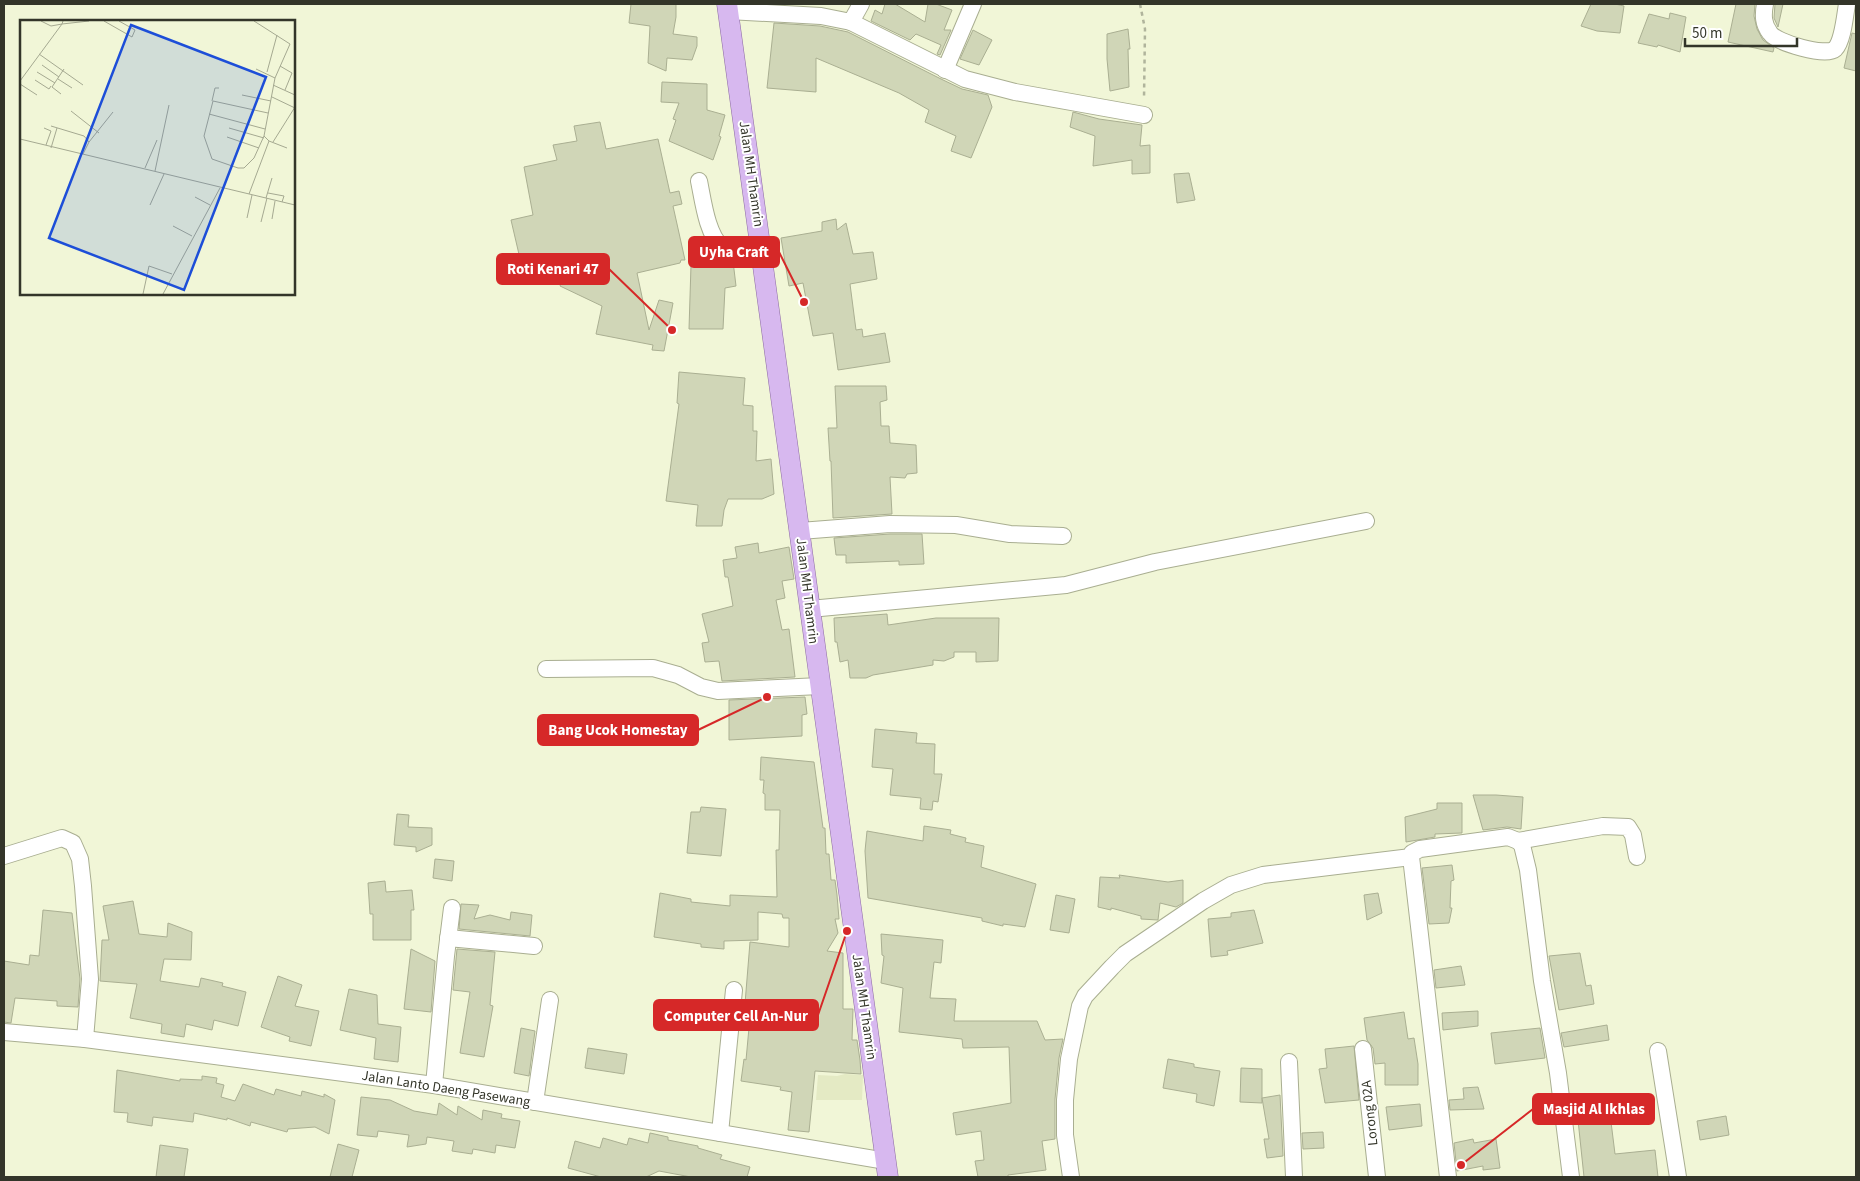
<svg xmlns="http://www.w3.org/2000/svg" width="1860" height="1181" viewBox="0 0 1860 1181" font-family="'Source Sans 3',sans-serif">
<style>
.built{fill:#e4eac4}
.building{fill:#d0d6b7;stroke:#aaaf92}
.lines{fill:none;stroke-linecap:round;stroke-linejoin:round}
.minor-casing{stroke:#a9ae91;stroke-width:18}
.major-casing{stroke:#8d6ca3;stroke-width:21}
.path{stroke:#b0b49c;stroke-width:2.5;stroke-dasharray:4 4;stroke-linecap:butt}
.minor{stroke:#fff;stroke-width:16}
.major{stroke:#d7b8ef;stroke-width:20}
.labels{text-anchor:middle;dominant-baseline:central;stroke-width:4;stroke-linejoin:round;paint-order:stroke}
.street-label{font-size:14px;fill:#333529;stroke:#fff}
.inset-road{fill:none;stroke:#a5a991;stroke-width:1}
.view{fill:#1d4ed8;fill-opacity:0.15;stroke:#1d4ed8;stroke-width:2.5}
.inset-edge{fill:none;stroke:#333529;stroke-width:2.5}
.leader{fill:none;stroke:#d62828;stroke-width:2}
.callout-dot{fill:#d62828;stroke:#fff;stroke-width:2}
.callout{fill:#d62828;stroke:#d62828;stroke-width:2}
.callout-label{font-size:15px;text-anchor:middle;font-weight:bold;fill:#fff}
</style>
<rect width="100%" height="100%" fill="#f1f6d7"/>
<polygon class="built" points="845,1074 863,1075 862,1100 816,1100 818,1075 837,1076"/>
<g class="building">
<polygon points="631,4 676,4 676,17 673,34 697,37 697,46 692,60 667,58 666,71 648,63 650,26 629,23"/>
<polygon points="885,4 895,4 925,22 928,4 936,4 952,10 944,30 951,30 940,55 937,54 941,45 916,34 910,40 871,21 875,10 882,14"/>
<polygon points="1591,4 1615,4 1624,6 1620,33 1597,31 1581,26"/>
<polygon points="1736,4 1755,4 1754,16 1757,29 1763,40 1774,48 1773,52 1728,42"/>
<polygon points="1775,4 1783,4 1778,27 1774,18"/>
<polygon points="1670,13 1686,17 1680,52 1658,45 1657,47 1638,43 1649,14 1669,19"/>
<polygon points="774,23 820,26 848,32 941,79 962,89 988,95 992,107 971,158 951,151 956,136 925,122 929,110 899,93 816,58 816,92 767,88"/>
<polygon points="1128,29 1130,49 1128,49 1129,87 1110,91 1107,59 1107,34"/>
<polygon points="973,30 992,40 979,65 960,59"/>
<polygon points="1852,33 1856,34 1856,71 1844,68"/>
<polygon points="662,82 707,84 707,110 725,115 719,136 721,137 713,160 669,141 676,120 673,119 679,103 661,102"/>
<polygon points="1073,112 1099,119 1142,125 1140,146 1150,145 1150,173 1132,174 1132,160 1093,166 1095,136 1070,127"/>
<polygon points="600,122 606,149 658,139 670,193 679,191 682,204 673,206 685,260 681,260 680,263 637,273 649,330 659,300 673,303 664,351 652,350 653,345 596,334 602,306 560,286 567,269 525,280 511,220 533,215 524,167 557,160 553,145 577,141 574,126"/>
<polygon points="1189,173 1195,200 1177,203 1174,174"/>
<polygon points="836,219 837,230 846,223 853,254 873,252 877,279 850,284 856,330 862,329 863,337 885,333 890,362 838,370 833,333 813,336 803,283 789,286 781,238 822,231 822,222"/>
<polygon points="733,261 736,286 725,288 723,329 689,329 691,265"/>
<polygon points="679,372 745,378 743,405 753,406 753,431 757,431 756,461 771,459 774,494 762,499 728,499 724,510 722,526 696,526 698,505 666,501 679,404 677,403"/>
<polygon points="835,386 886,386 887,400 880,402 881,426 889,426 890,443 916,445 917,473 907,474 905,478 890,477 892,514 833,518 831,461 830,461 828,428 837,428"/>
<polygon points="890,534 922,534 924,564 899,565 899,561 846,563 846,555 836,555 834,538"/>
<polygon points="758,543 759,553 789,547 794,579 782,581 785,598 776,600 782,630 789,629 795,677 722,681 719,661 705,662 702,643 709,642 702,614 733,606 728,577 725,577 723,560 737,558 735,547"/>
<polygon points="887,614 888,625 936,618 999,618 998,661 976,662 976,652 954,652 954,657 944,661 933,660 933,665 873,675 866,678 850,678 848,660 840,662 837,642 835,642 834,618"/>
<polygon points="805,697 807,714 802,715 802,736 729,740 729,700"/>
<polygon points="875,729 917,733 916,743 935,744 934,774 942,774 938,802 933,801 932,810 920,809 921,798 890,795 893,769 872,767"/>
<polygon points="761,757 814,762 823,828 825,828 826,854 829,854 831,880 835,880 837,895 839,919 835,919 838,933 827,951 843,953 843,1009 853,1009 852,1040 857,1040 860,1060 861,1074 815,1071 809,1132 788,1130 792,1092 780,1090 781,1087 741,1081 744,1059 746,1060 750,1017 744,1016 750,942 789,947 789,918 783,918 782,914 758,912 758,940 724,941 724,949 701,947 701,944 654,937 660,893 691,899 691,902 730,906 730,895 777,897 776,850 779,850 780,810 765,810 765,794 763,793 764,780 760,780"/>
<polygon points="1473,795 1496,795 1523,797 1521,829 1507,827 1483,830"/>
<polygon points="1437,803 1462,803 1462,833 1435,834 1435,837 1406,842 1405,817 1437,809"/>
<polygon points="701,807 726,809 721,856 687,853 691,812 700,812"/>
<polygon points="397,814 409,815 408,827 432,828 432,845 416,852 416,847 394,845"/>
<polygon points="924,826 951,830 950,834 966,838 965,842 984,846 981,867 1036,884 1025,927 1003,924 1003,926 982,921 982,918 868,898 865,851 867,831 923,841"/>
<polygon points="435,859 454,861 452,881 433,878"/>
<polygon points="1452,865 1454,880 1451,881 1450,908 1452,908 1449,923 1429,924 1422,868"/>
<polygon points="1119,875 1168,882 1183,880 1183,903 1176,907 1160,903 1158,920 1141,919 1141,916 1111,908 1111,910 1098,907 1100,877 1120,878"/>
<polygon points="385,881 386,892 412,890 414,910 411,910 411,940 373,940 373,914 370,914 368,883"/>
<polygon points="1378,893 1382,913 1367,920 1364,895"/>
<polygon points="1056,895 1075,899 1069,933 1050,930"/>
<polygon points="133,901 139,934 167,937 168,923 192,932 191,960 164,959 160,981 199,987 201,978 223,983 222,986 246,992 238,1026 214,1020 212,1030 186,1024 184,1037 161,1033 162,1024 130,1018 137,984 100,981 102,940 109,940 103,906"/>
<polygon points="461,904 479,905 474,919 490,915 510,920 511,912 532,915 530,936 459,929"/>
<polygon points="43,910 72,913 80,979 78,1007 57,1006 57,1001 15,998 11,1023 4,1022 4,961 29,965 30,955 39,956"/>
<polygon points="1254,910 1263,943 1227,951 1228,955 1211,957 1208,919 1231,917 1231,913"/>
<polygon points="881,934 943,940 941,963 934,962 930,998 956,999 954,1021 1037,1021 1045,1040 1063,1039 1059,1058 1055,1099 1055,1139 1042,1141 1046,1170 1008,1175 1008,1177 978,1177 975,1161 984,1160 981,1131 956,1135 953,1113 1011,1103 1009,1047 963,1048 962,1039 899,1032 903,988 881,983 884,956 882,955"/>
<polygon points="411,949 435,961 431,1012 404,1009"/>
<polygon points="457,949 495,952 490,1005 493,1006 484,1057 460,1053 470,992 453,990"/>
<polygon points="1580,953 1586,986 1591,985 1594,1004 1559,1010 1549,956"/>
<polygon points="1461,966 1465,985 1436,988 1434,970"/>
<polygon points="278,976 302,985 295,1006 319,1011 311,1046 289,1041 290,1037 261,1027"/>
<polygon points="349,989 377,995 378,1024 401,1027 398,1062 374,1059 376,1038 340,1030"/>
<polygon points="1478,1011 1478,1026 1443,1030 1442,1013"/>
<polygon points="1404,1012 1408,1039 1414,1038 1418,1064 1418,1085 1385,1085 1385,1063 1375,1064 1373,1048 1367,1040 1364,1018"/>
<polygon points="1607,1025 1609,1040 1564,1047 1561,1033"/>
<polygon points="521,1028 535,1031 529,1076 514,1073"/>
<polygon points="1540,1028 1545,1058 1495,1064 1491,1033"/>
<polygon points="1354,1046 1359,1100 1325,1103 1319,1069 1327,1068 1325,1049"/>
<polygon points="588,1048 627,1054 624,1074 585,1068"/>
<polygon points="1168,1059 1194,1064 1194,1067 1220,1071 1214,1106 1196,1102 1197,1094 1163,1088"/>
<polygon points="1241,1068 1262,1069 1262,1103 1240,1102"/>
<polygon points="117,1070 180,1081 180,1079 202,1080 202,1076 217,1078 216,1083 224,1085 221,1097 235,1101 243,1084 274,1095 276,1089 301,1096 302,1091 324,1097 324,1094 335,1100 329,1134 315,1127 288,1129 287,1132 251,1122 250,1126 227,1118 227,1120 194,1113 193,1122 153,1117 152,1126 127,1122 128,1113 114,1112"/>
<polygon points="1478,1087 1484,1109 1450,1110 1449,1100 1464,1099 1463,1088"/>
<polygon points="1280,1095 1283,1156 1267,1158 1264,1139 1269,1139 1262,1098"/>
<polygon points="361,1097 390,1100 414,1111 437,1115 439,1103 457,1115 458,1106 482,1120 483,1110 502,1114 501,1118 520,1121 515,1148 496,1145 495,1153 473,1149 472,1154 452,1151 454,1141 427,1137 426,1144 407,1147 409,1135 378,1131 377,1137 357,1135"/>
<polygon points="1608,1098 1615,1154 1655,1150 1658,1177 1584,1177 1576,1101"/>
<polygon points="1420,1104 1422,1126 1389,1130 1386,1107"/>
<polygon points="1726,1116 1729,1135 1700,1140 1697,1121"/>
<polygon points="1323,1132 1324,1148 1303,1149 1302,1133"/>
<polygon points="650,1133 668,1137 668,1140 698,1146 698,1148 722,1155 720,1159 750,1167 747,1177 691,1177 659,1171 646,1177 601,1177 568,1168 575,1141 600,1148 603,1138 627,1145 629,1138 648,1143"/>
<polygon points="1473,1139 1474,1143 1496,1139 1500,1168 1483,1170 1483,1166 1457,1171 1454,1143"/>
<polygon points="338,1144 359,1150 352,1177 330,1177"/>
<polygon points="160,1145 188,1149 184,1177 156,1177"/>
</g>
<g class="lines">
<defs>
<g id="minor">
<path d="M1765,4c-2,11 -2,20 5,29 7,10 56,24 65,16 8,-8 10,-34 12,-45"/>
<polyline points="728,11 821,16 851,22 861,4"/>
<polyline points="851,22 965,79 1015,92 1144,115"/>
<polyline points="945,70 973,4"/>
<path d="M699,181c4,19 8,54 23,66l39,1"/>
<polyline points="800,531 890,524 956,525 1010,534 1063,536"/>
<polyline points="810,609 1066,585 1155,562 1366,521"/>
<polyline points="546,669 653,668 678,675 701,687 718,691 820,686"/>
<polyline points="1518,841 1603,826 1628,827 1633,835 1637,857"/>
<polyline points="4,856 62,838 73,843 80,859 83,886 90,979 85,1039"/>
<polyline points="448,938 534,946"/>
<polyline points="4,1032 85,1039 434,1085 886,1161"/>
<polyline points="1363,1049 1377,1177"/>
<polyline points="1658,1051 1678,1177"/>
<polyline points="1289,1062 1294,1177"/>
<polyline points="434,1085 446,956 452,908"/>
<polyline points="535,1102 550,1000"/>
<polyline points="720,1133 734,990"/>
<polyline points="1071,1177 1065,1135 1065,1100 1069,1059 1080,1006 1085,996 1112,967 1125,954 1203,901 1231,885 1263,875 1411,857"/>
<polyline points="1448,1177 1411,857 1412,853 1420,849 1508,837 1518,841 1522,845 1528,870 1542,981 1558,1073 1571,1177"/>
</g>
<polyline id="major" points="727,4 888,1177"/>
</defs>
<use href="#minor" class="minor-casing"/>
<use href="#major" class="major-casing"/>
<polyline class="path" points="1140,4 1145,29 1144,99"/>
<use href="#minor" class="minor"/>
<use href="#major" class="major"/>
</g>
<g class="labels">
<g class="street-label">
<text transform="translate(751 174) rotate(82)">Jalan MH Thamrin</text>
<text transform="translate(807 591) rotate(83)">Jalan MH Thamrin</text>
<text transform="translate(864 1007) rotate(82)">Jalan MH Thamrin</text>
<text transform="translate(446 1089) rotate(9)">Jalan Lanto Daeng Pasewang</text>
<text transform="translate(1370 1113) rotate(-96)">Lorong 02A</text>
</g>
</g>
<g transform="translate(20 20)">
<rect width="275" height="275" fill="#f1f6d7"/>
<path class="inset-road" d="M21,1l10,5 11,-2 1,-3M84,1l28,16 3,-7 -16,-9M19,34l44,31M22,45l17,12M260,46l12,7 -7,17M236,49l19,9M17,52l18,11M247,52l10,-37M38,59l14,9M15,60l14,9 2,-3M0,61l42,-57 27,-3M0,64l17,11M253,65l22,10M41,74l-9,-7 12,-18M222,75l29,6M252,77l23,11M192,81l3,-13h4M51,91l28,22M189,94l56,15M31,106l33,10 5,6 -6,12M24,108l7,3 -5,14M209,108l35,10M244,116l-10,22 -10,10h-6l-26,-9 -8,-23 9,-35 55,12M207,117l32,11M0,119l275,66M249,121l18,7M69,122l24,-30M253,122l22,-35M31,128l6,-20M125,148l12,-28M135,151l14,-66M248,173l16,3 -2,6M229,174l20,-53 -5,-5 11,-58 15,-34 -36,-23M175,177l15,8M246,178l6,-20M130,185l14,-31M227,198l5,-23M252,199l3,-18M241,202l6,-24M153,206l19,10M123,274l6,-28 23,8M143,274l57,-106"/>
<path class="view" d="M111,5l135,52 -82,213 -135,-52z"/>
<rect width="275" height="275" class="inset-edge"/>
</g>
<path class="leader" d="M804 302L779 252M672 330L609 269M767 697L698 730M847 931L818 1015M1461 1165L1533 1109"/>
<g class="callout-dot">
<circle cx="804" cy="302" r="5"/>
<circle cx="672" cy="330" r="5"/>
<circle cx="767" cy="697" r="5"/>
<circle cx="847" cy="931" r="5"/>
<circle cx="1461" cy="1165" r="5"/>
</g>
<g class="callout">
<rect x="689" y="237" width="90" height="30" rx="5"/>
<rect x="497" y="254" width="112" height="30" rx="5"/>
<rect x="538" y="715" width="160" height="30" rx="5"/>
<rect x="654" y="1000" width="164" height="30" rx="5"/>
<rect x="1533" y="1094" width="121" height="30" rx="5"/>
</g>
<g class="callout-label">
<text x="734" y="257">Uyha Craft</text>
<text x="553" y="274">Roti Kenari 47</text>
<text x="618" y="735">Bang Ucok Homestay</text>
<text x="736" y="1021">Computer Cell An-Nur</text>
<text x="1594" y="1114">Masjid Al Ikhlas</text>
</g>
<rect width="1860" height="1181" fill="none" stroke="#333529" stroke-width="10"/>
<path d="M1685 38v8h112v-8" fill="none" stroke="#333529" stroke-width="2.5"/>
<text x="1692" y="38" font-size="15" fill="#333529" stroke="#ffffff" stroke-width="4" paint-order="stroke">50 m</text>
</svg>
